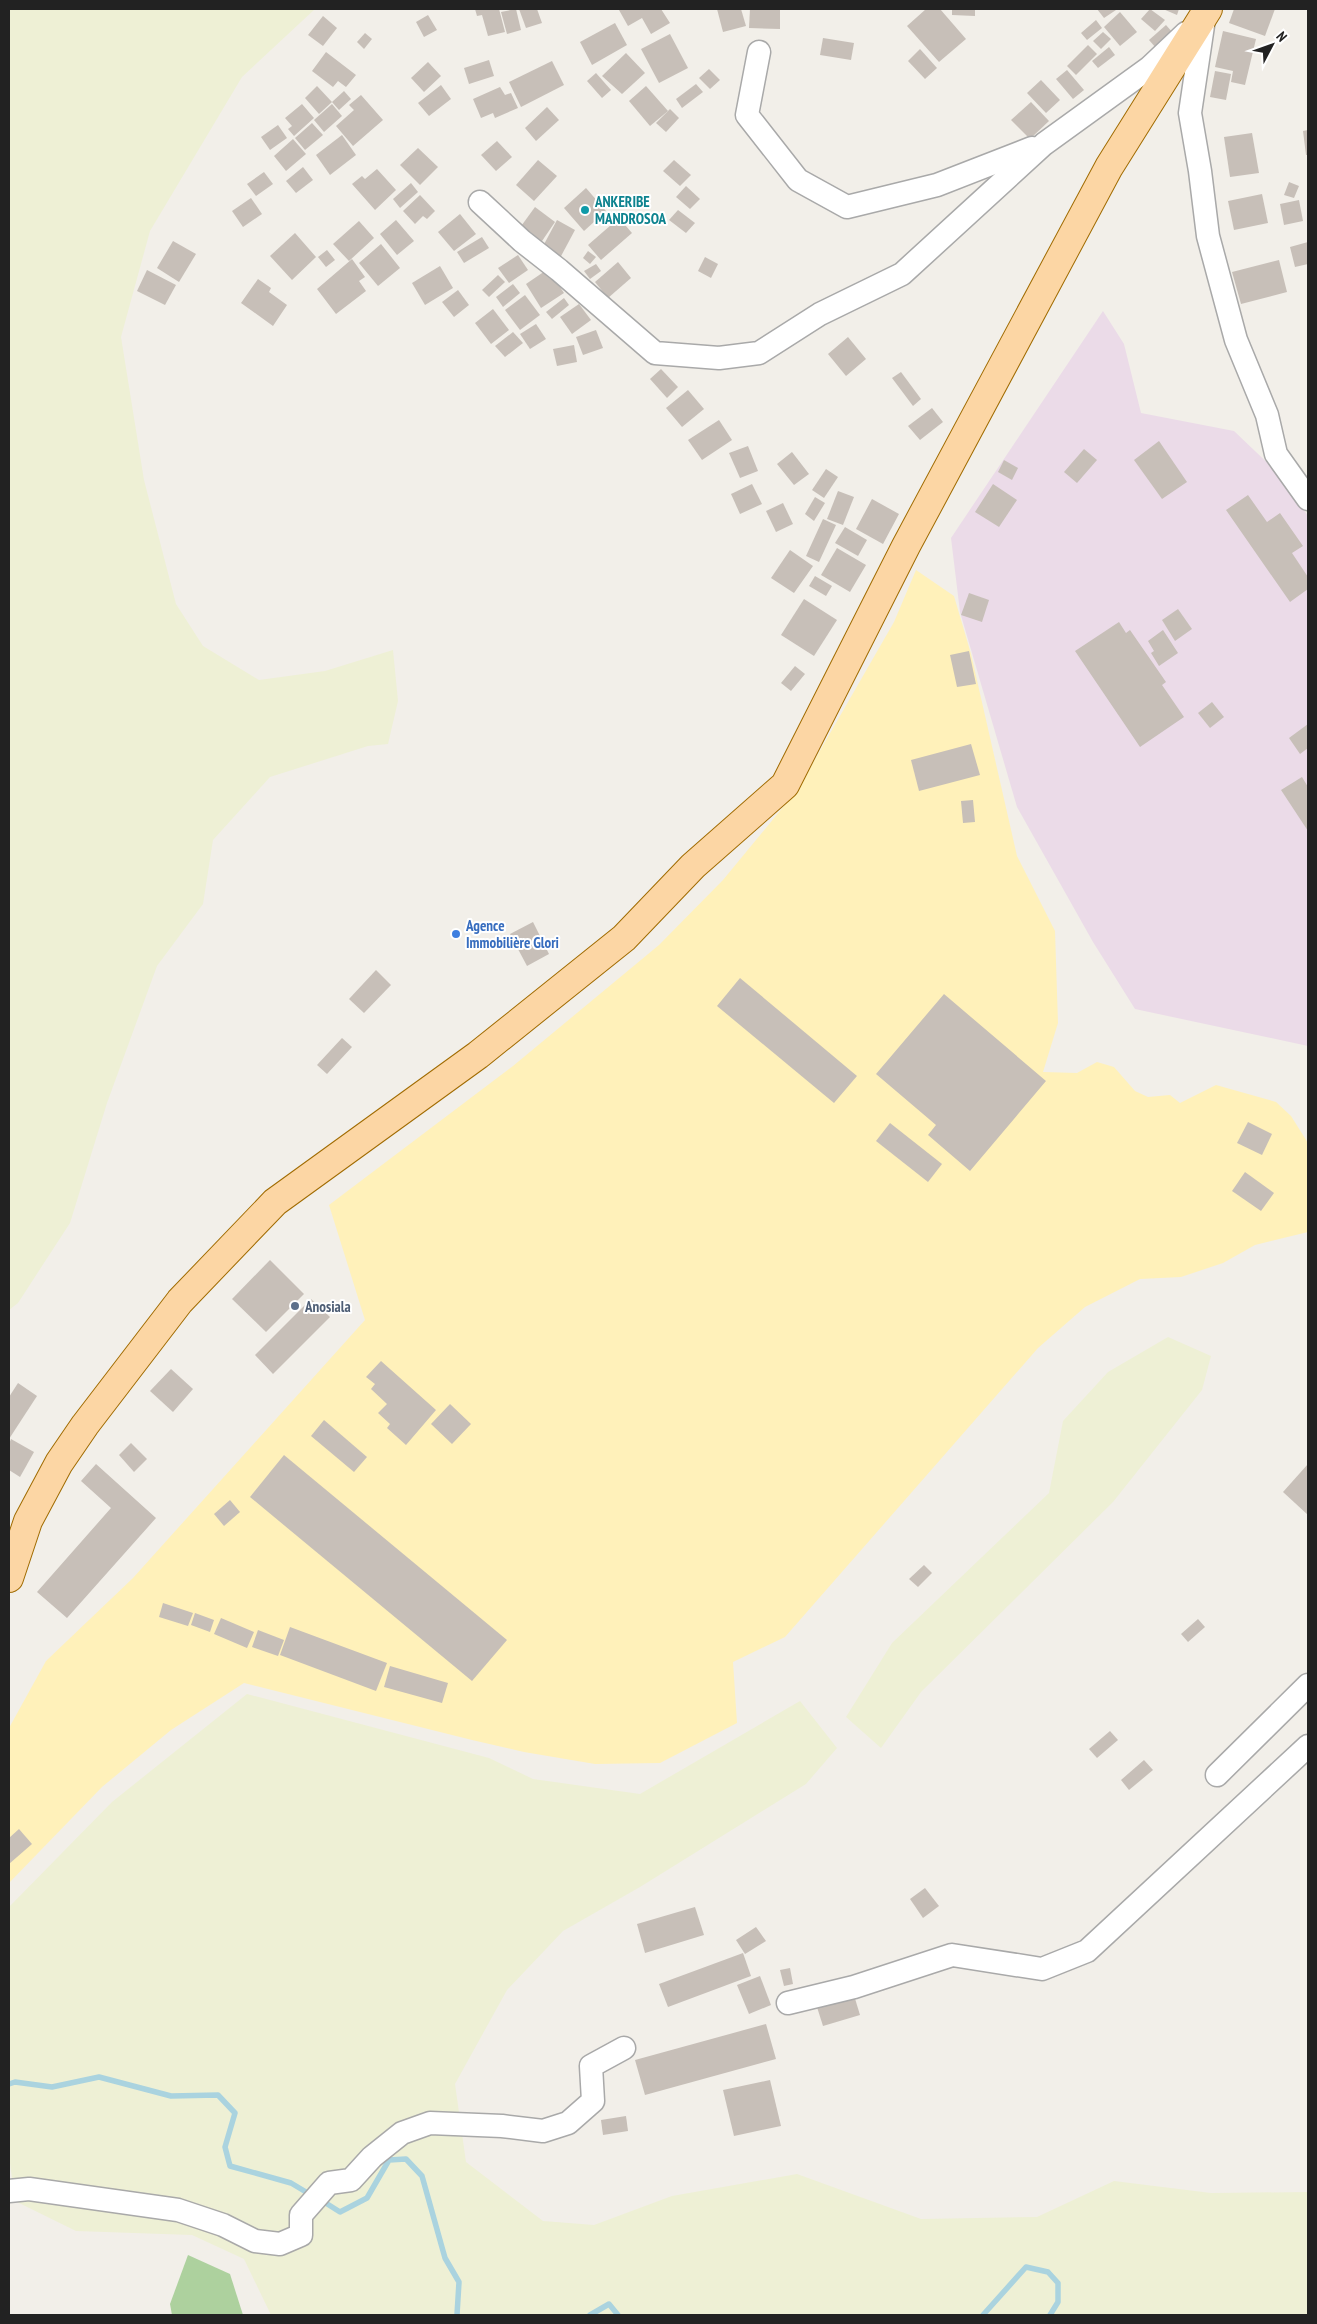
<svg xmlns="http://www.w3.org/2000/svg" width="1317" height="2324" viewBox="0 0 1317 2324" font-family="'PT Sans Narrow',sans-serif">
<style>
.industrial{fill:#ebdbe8}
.farmland{fill:#eef0d5}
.forest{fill:#add19e}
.sand{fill:#fff1ba}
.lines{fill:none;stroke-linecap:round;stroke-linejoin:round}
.stream{stroke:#aad3df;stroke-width:5.5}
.building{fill:#c7bfb8}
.minor-casing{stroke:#a9a9a9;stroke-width:25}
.primary-casing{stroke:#a06b00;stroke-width:30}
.minor{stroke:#fff;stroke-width:22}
.primary{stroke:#fcd6a4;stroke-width:28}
.culture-dot{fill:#0f9aa8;stroke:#fff;stroke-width:2}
.shop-dot{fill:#3f7fe0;stroke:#fff;stroke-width:2}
.service-dot{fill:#5c6f8a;stroke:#fff;stroke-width:2}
.labels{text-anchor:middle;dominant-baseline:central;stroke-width:4;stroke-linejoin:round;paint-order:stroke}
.culture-label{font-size:15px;font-weight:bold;fill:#0d838f;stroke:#fff;text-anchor:start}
.shop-label{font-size:15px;font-weight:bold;fill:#366cbe;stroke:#fff;text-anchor:start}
.service-label{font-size:15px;font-weight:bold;fill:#4e5e75;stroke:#fff;text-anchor:start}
</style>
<rect width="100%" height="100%" fill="#f2efe9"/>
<polygon class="industrial" points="1103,311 1124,344 1141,413 1234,431 1280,475 1308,516 1308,1046 1135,1009 1093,942 1017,807 960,612 951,538"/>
<g class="farmland">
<polygon points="9,9 315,9 242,77 150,231 121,337 144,480 176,604 203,646 259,680 325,671 393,650 398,701 388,744 368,746 270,777 213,840 203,904 157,966 107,1103 70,1223 18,1303 9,1310"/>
<polygon points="1168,1337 1211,1356 1202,1390 1113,1502 921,1692 881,1748 846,1717 892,1643 1049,1493 1063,1421 1108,1372"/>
<polygon points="247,1694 489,1758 533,1779 640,1794 800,1701 837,1748 806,1784 640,1887 563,1931 507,1990 455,2084 466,2162 543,2221 594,2225 672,2196 797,2174 921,2219 1037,2217 1114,2181 1211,2193 1308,2192 1308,2315 271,2315 244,2259 192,2235 76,2231 15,2201 9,2156 9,1907 112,1802"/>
</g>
<polygon class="forest" points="188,2255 230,2274 243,2315 172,2315 170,2304"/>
<polygon class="sand" points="916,570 954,596 971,654 1017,856 1055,931 1058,1023 1043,1072 1077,1073 1097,1062 1114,1067 1135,1091 1148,1097 1170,1095 1180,1103 1216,1085 1276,1102 1291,1116 1308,1143 1308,1232 1255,1245 1223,1263 1181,1277 1140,1279 1085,1307 1038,1348 785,1637 733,1662 737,1723 660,1763 595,1764 524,1752 472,1740 244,1683 171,1730 102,1787 9,1883 9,1728 46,1661 133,1578 365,1320 329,1205 513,1066 659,945 723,880 798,789 894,622"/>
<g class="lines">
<g class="stream">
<polyline points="9,2084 15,2082 52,2087 99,2077 171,2096 218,2095 235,2113 225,2147 230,2166 291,2183 311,2195"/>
<polyline points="321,2200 340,2212 367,2198 389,2160 406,2159 422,2176 445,2258 459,2282 457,2315"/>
<polyline points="590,2315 609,2304 618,2315"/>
<polyline points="983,2315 1026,2267 1048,2272 1058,2283 1058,2302 1050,2315"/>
</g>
</g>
<g class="building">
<polygon points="475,9 499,9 505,32 488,36 482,15 477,16"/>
<polygon points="516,9 521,30 507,34 501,12"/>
<polygon points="519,9 537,9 542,23 526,28"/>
<polygon points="621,9 661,9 670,23 651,34 642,18 628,26 619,10"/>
<polygon points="717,9 741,9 746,26 723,32"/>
<polygon points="750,9 780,9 780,29 749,28"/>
<polygon points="926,9 940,9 966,39 939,62 907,26"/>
<polygon points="952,9 975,9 975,16 952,15"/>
<polygon points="1097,9 1115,9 1116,10 1104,18"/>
<polygon points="1150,9 1165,20 1155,31 1141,19"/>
<polygon points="1163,9 1179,9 1177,15"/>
<polygon points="1234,9 1275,9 1265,36 1229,23"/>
<polygon points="1120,12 1137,32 1120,46 1104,27"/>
<polygon points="428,15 437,30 424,37 416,22"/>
<polygon points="323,16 337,28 323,46 308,35"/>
<polygon points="1096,20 1102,28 1087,40 1081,33"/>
<polygon points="615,23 627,45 592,65 580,42"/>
<polygon points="1166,25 1173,33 1156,48 1149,40"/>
<polygon points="1223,31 1256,39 1245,85 1231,82 1233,71 1215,67"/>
<polygon points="1103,32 1111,39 1101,49 1093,41"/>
<polygon points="365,33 372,39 364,49 357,42"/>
<polygon points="670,34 688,68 659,83 641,49"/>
<polygon points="823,38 854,43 851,60 820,55"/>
<polygon points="1088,45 1097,54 1076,75 1067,66"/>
<polygon points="1109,47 1115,55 1098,68 1092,61"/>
<polygon points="920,49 937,68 925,79 908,61"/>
<polygon points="326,52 356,75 346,87 338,81 333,87 312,71"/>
<polygon points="626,53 645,73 622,94 602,76"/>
<polygon points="489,60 494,76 469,84 464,68"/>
<polygon points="552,61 564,85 521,107 509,82"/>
<polygon points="428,62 441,76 424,92 411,78"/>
<polygon points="709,69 720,80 710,89 699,78"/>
<polygon points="1067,70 1084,90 1073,99 1056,79"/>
<polygon points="1215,71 1231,74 1226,100 1210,97"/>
<polygon points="596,73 611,90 602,98 587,81"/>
<polygon points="1041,80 1060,100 1046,113 1027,93"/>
<polygon points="696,84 703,92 682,108 676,99"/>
<polygon points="441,85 451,99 429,116 418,103"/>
<polygon points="317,86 332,102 319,114 305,98"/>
<polygon points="646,86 668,111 650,126 629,101"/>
<polygon points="500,87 505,95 511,93 518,108 495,118 493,113 481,118 473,99"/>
<polygon points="344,91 351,99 339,110 332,102"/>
<polygon points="361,95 383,120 353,146 336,126 354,110 349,105"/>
<polygon points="1031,102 1049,121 1030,139 1011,120"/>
<polygon points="302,104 314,118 294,136 288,129 292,126 285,118"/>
<polygon points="332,104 342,116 324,132 314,120"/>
<polygon points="547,107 559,120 536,141 525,128"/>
<polygon points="670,109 679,118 666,132 656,123"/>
<polygon points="312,123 323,135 305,150 295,138"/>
<polygon points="278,125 287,138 270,150 261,137"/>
<polygon points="1308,130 1308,155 1306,155 1303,131"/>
<polygon points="1252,133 1259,173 1230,177 1224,137"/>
<polygon points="342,135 356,155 330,175 316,155"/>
<polygon points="293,139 306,154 286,171 274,156"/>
<polygon points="497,141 512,157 496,171 481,155"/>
<polygon points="418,148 438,167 420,185 400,165"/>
<polygon points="538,160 557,176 534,201 516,185"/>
<polygon points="674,160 691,175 680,186 663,171"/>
<polygon points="303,167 313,180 296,193 286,181"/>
<polygon points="377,169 396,190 375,210 352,184 362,176 365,179"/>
<polygon points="264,172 273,184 256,196 247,184"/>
<polygon points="1289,182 1299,186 1294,198 1284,195"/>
<polygon points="411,183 418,192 400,208 393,199"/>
<polygon points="686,186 700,199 690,209 676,197"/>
<polygon points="586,188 606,211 584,231 564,208"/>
<polygon points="1262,194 1268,223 1234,230 1228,201"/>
<polygon points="420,195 435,211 427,219 423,216 415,224 403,211"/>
<polygon points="251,198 262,214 243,227 232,211"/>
<polygon points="1299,200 1303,221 1284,225 1280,204"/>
<polygon points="535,207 555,222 540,244 519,229"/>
<polygon points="678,210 695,223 686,233 669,220"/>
<polygon points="460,214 476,234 454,251 438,232"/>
<polygon points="619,218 632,233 601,260 588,245"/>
<polygon points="396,220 414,241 397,255 380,234"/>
<polygon points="557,220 575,230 560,258 542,248"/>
<polygon points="359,221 374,238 349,261 333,244"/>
<polygon points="295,233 316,257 292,280 270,256"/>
<polygon points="482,237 489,248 464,263 457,252"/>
<polygon points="173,241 196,254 179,282 157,268"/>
<polygon points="1308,242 1308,264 1295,267 1290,247"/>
<polygon points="381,244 400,268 378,286 359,263"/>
<polygon points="327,250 335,260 326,267 318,257"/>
<polygon points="588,251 596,257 590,264 583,258"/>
<polygon points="518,255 528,270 509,283 498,268"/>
<polygon points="705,257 718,264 711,278 698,271"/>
<polygon points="352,259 365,277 359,281 366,291 336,314 317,289"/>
<polygon points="1279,260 1287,292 1241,304 1232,272"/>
<polygon points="618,262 631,278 608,298 595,282"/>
<polygon points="596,264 601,271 590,279 584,271"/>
<polygon points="440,266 453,288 425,305 412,283"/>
<polygon points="548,269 564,293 541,308 526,284"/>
<polygon points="147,270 176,285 165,305 137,291"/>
<polygon points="498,275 505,282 489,297 482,290"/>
<polygon points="258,279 271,288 269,292 287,305 273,326 241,303"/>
<polygon points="513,284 520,293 503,307 496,297"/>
<polygon points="458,290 469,305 454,317 442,302"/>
<polygon points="525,295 540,315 520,330 505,310"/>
<polygon points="564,298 569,305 552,319 546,312"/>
<polygon points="579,304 591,320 572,334 560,317"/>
<polygon points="493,309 509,330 491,344 475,323"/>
<polygon points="536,324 546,339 530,349 520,334"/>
<polygon points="596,330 603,348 583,355 576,337"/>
<polygon points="513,332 523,343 505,357 495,346"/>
<polygon points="848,337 866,359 846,376 828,354"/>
<polygon points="574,345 577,362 557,366 553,349"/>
<polygon points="661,369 678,387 667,398 650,379"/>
<polygon points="901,372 921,399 913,406 892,378"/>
<polygon points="688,390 704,409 682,427 666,408"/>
<polygon points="932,408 943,422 920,440 908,426"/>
<polygon points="719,420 732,440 702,460 688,440"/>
<polygon points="1159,441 1187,482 1162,499 1134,460"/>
<polygon points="748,446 758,471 740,478 729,453"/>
<polygon points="1084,449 1097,460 1077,483 1064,472"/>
<polygon points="792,452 809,474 794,485 777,464"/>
<polygon points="1004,460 1018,468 1012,480 998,472"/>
<polygon points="826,469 838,477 824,498 812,490"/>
<polygon points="752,484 762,504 740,514 731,494"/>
<polygon points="993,484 1017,500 999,527 975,512"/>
<polygon points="838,491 854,497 843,525 827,519"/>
<polygon points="1248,495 1267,522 1280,513 1303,546 1292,553 1308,577 1308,589 1290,602 1226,510"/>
<polygon points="815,497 825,503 814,521 805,514"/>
<polygon points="872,499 899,514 883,544 856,529"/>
<polygon points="783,503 793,524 776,532 766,511"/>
<polygon points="823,519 836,525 819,562 806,556"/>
<polygon points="845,527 867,540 858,556 835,543"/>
<polygon points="837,548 866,565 850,592 821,575"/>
<polygon points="790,550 813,566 794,593 771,578"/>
<polygon points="815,576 832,586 826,596 809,586"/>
<polygon points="969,593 989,600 982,622 961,615"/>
<polygon points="804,599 837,620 814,656 781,635"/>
<polygon points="1178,609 1192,629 1175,641 1162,620"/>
<polygon points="1119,622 1126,633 1130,630 1166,682 1162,685 1184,717 1140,747 1075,651"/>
<polygon points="1163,630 1178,653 1159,666 1151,653 1154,651 1148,641"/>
<polygon points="969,651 976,684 957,687 950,655"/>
<polygon points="795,666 805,674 791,691 781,683"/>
<polygon points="1212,702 1224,717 1210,728 1198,713"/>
<polygon points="1308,724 1308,748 1300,754 1289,738"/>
<polygon points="971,744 980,775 919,791 911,760"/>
<polygon points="1302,777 1308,787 1308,831 1281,790"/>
<polygon points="973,800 975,822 963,823 961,801"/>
<polygon points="533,922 549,954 527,966 510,934"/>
<polygon points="376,970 391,985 364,1013 349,999"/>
<polygon points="740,978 857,1076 834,1103 717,1006"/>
<polygon points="944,994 1046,1081 970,1171 928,1135 936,1125 876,1074"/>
<polygon points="342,1038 352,1047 327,1074 317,1065"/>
<polygon points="1248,1122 1272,1134 1262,1155 1237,1143"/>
<polygon points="890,1123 942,1164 928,1182 876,1141"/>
<polygon points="1245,1172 1274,1193 1261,1211 1232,1191"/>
<polygon points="270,1260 304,1294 266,1332 232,1299"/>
<polygon points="311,1299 330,1317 273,1374 255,1355"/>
<polygon points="381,1361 436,1410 406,1445 387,1428 390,1424 378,1413 387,1404 371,1389 375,1384 366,1377"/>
<polygon points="171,1369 193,1389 173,1412 150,1391"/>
<polygon points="18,1383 37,1396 9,1439 9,1397"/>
<polygon points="450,1404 471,1424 452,1444 431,1424"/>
<polygon points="324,1420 367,1457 354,1472 311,1436"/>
<polygon points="11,1439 34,1452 20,1477 9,1470 9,1444"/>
<polygon points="131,1443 147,1459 134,1472 119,1455"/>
<polygon points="284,1455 507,1640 472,1681 250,1497"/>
<polygon points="96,1464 156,1518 67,1618 37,1592 111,1508 81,1481"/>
<polygon points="1308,1464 1308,1515 1283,1492"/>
<polygon points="230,1500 240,1512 224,1526 214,1514"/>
<polygon points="924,1565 932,1573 918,1587 909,1579"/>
<polygon points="163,1603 193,1613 188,1626 159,1617"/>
<polygon points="195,1613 214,1620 210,1632 191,1625"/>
<polygon points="221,1618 254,1632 247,1648 214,1634"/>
<polygon points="1198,1619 1205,1627 1188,1642 1181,1634"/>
<polygon points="290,1627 387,1663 376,1691 280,1655"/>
<polygon points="258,1630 284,1640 278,1656 252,1647"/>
<polygon points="390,1666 448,1683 442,1703 384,1687"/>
<polygon points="1110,1731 1118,1740 1097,1758 1089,1749"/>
<polygon points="1144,1760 1153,1770 1129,1790 1121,1780"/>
<polygon points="19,1829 32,1844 9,1864 9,1838"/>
<polygon points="925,1888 939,1906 923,1918 910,1899"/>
<polygon points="695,1907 704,1935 645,1953 637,1924"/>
<polygon points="756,1927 766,1941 745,1954 736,1940"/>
<polygon points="743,1953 751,1976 668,2007 659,1984"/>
<polygon points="790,1968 793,1984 784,1986 780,1970"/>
<polygon points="760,1976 771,2005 749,2014 737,1985"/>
<polygon points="853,1992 860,2015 823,2026 816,2004"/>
<polygon points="766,2024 776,2059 645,2095 635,2060"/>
<polygon points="770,2080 781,2126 734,2136 723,2090"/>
<polygon points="626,2116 628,2131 603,2135 601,2120"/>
</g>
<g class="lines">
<defs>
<g id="minor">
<polyline points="1204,19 1190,113 1200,171 1208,236 1236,340 1267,415 1276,454 1308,499"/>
<polyline points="759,52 747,115 798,180 847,207 937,185 1032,148"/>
<polyline points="480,202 522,241 559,270 655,353 719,358 759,353 820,314 902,274 1044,144 1149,68 1186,33"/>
<polyline points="1217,1775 1308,1685"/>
<polyline points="788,2003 854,1987 952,1955 1042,1969 1087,1951 1308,1746"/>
<polyline points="9,2191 29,2189 178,2210 223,2225 255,2241 280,2244 301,2235 301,2215 329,2183 351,2180 372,2157 402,2133 430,2123 502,2126 543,2131 568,2123 593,2101 591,2066 624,2048"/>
</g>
<polyline id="primary" points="9,1578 28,1521 59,1463 85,1425 180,1301 275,1202 478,1055 624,938 693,866 785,785 906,546 1109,167 1208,9"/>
</defs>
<use href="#minor" class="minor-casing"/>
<use href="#primary" class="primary-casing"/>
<use href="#minor" class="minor"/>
<use href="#primary" class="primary"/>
</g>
<circle class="culture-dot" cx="585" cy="210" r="5"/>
<circle class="shop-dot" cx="456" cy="934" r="5"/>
<circle class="service-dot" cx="295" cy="1306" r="5"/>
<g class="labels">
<g class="culture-label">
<text x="595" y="201">ANKERIBE<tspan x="595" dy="17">MANDROSOA</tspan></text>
</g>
<g class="shop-label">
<text x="466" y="925">Agence<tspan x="466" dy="17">Immobilière Glori</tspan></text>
</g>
<g class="service-label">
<text x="305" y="1306">Anosiala</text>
</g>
</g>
<rect width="1317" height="2324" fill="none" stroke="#222222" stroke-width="20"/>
<g transform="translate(1272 45) rotate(49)" stroke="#ffffff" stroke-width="4" paint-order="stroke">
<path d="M0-4L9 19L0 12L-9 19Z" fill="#222222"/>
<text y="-8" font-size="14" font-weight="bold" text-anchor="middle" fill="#222222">N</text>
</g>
</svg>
